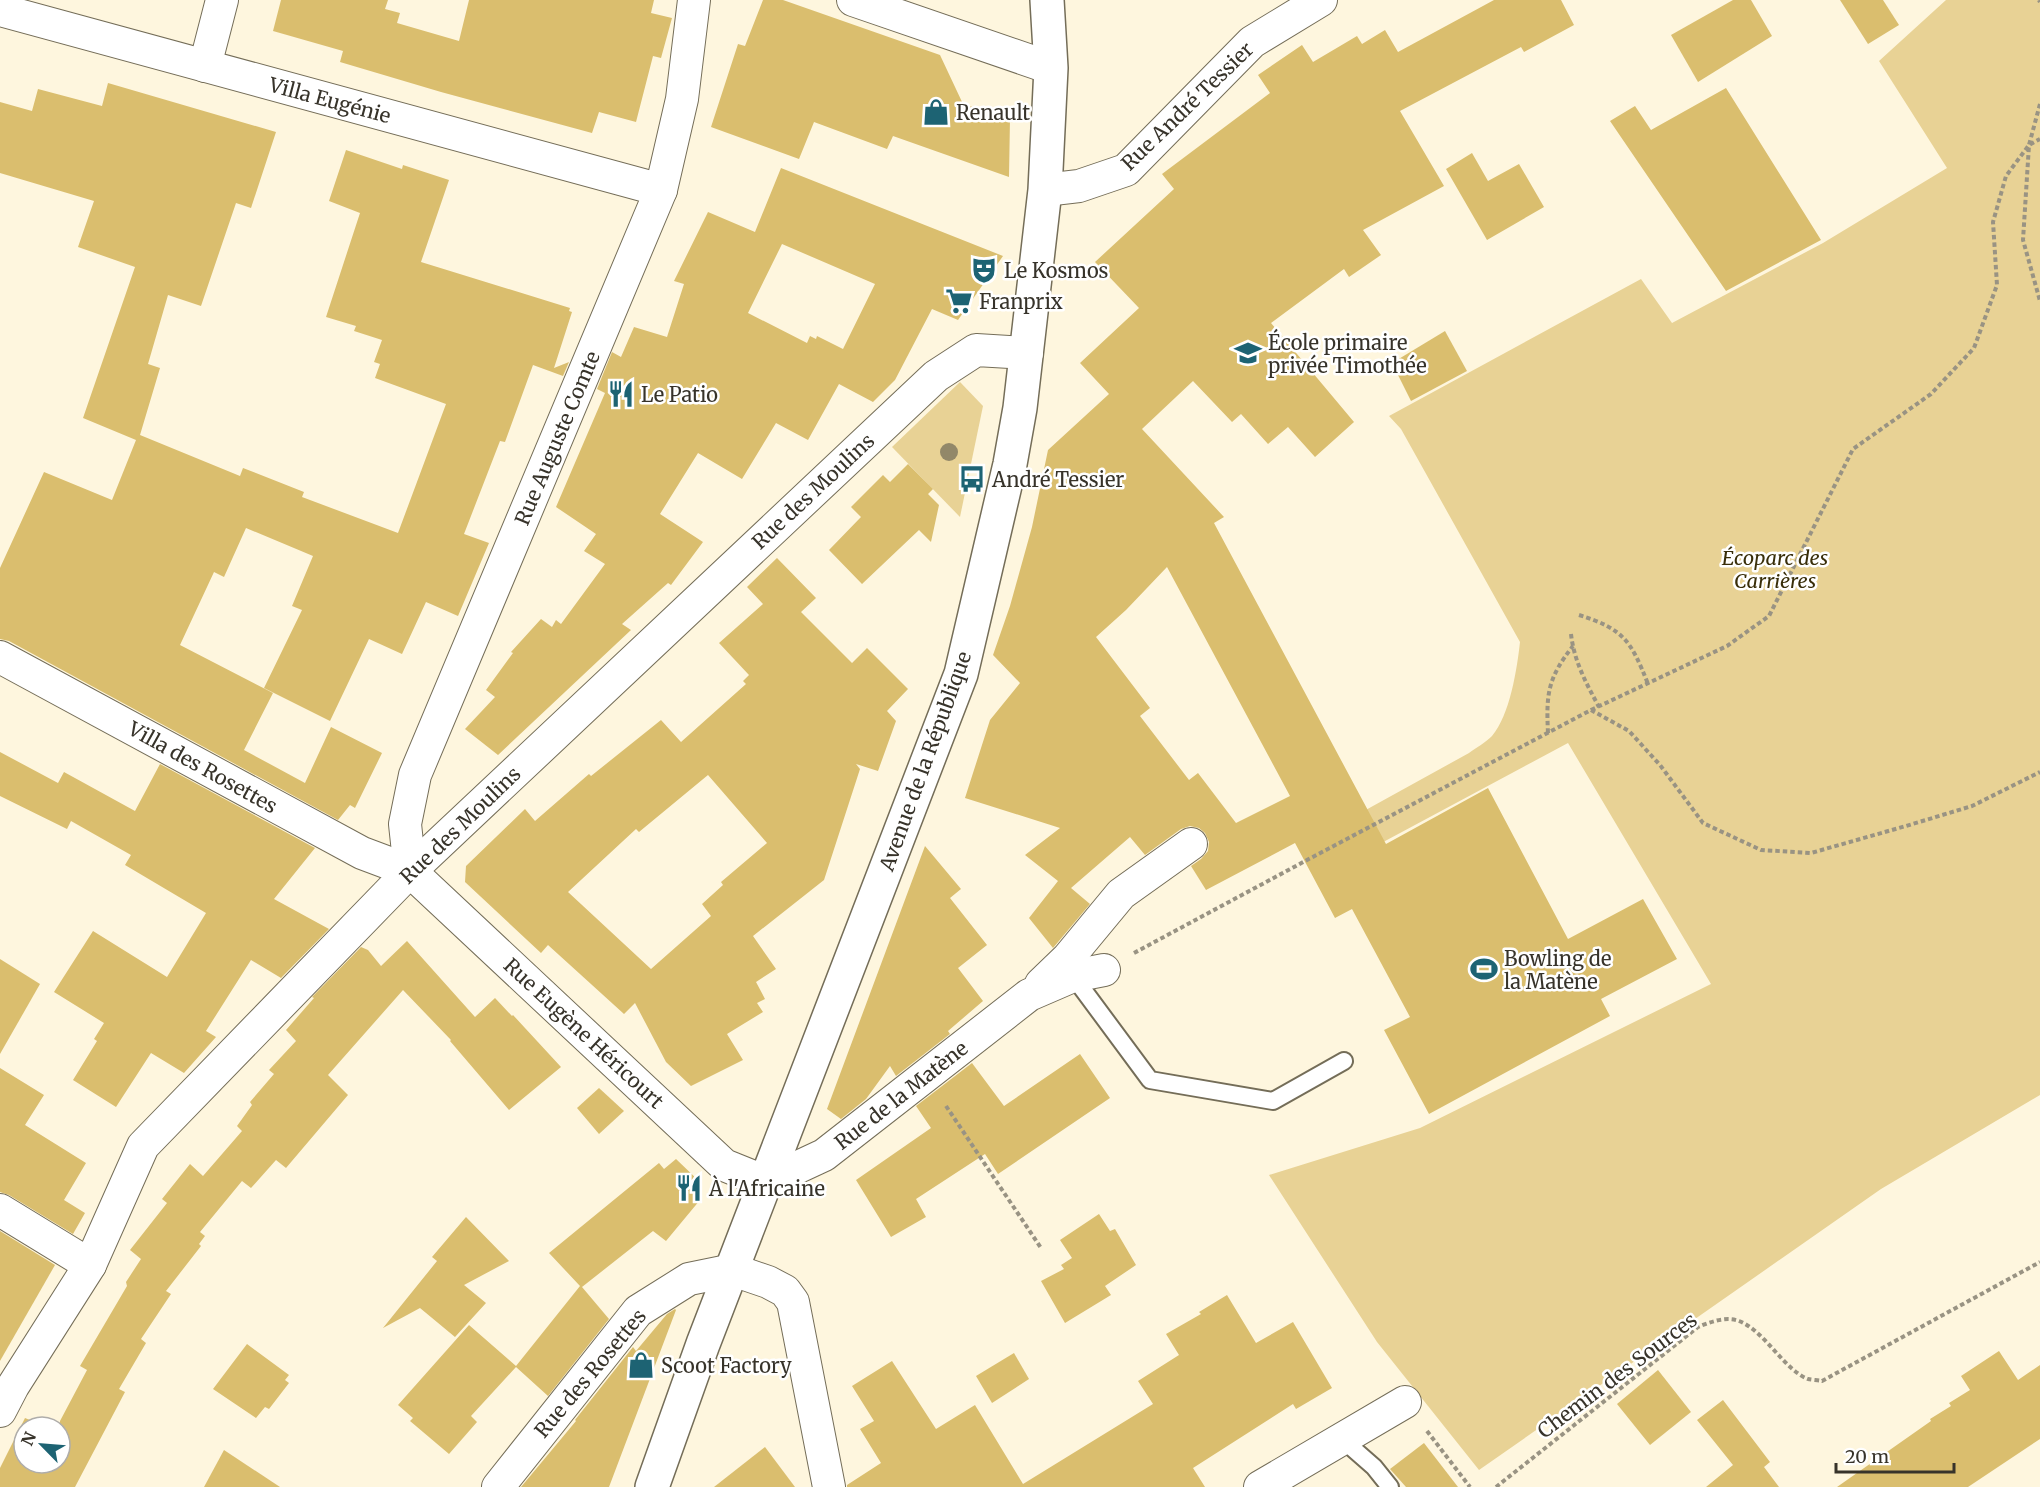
<svg xmlns="http://www.w3.org/2000/svg" width="2040" height="1487" viewBox="0 0 2040 1487" font-family="Merriweather,serif">
<style>
.green{fill:#e8d295}
.building{fill:#dabe6e;fill-rule:evenodd}
.lines{fill:none;stroke-linecap:round;stroke-linejoin:round}
.lane-casing{stroke:#746d58;stroke-width:20}
.street-casing{stroke:#746d58;stroke-width:34}
.secondary-casing{stroke:#746d58;stroke-width:36}
.path{stroke:#999383;stroke-width:4;stroke-dasharray:4.5 3;stroke-linecap:butt}
.lane{stroke:#fff;stroke-width:16}
.street{stroke:#fff;stroke-width:32}
.secondary{stroke:#fff;stroke-width:33}
.tree{fill:#928869}
.labels{text-anchor:middle;dominant-baseline:central;stroke-width:5;stroke-linejoin:round;paint-order:stroke}
.street-label{font-size:20px;fill:#37332a;stroke:#fff}
.poi-label{font-size:20px;fill:#37332a;stroke:#fff;text-anchor:start}
.park-label{font-size:20px;font-style:italic;fill:#392e09;stroke:#fff}
</style>
<rect width="100%" height="100%" fill="#fef6de"/>
<g class="green">
<path d="M1946,0h94v1095l-159,94 -402,281 -102,-128 -108,-167 151,-47 291,-144 -143,-241 -237,127 -16,-32 154,-85c7,-5 17,-11 23,-17 18,-21 25,-67 28,-94l-119,-213 -12,-13 252,-137 31,44 151,-80 124,-75 -68,-107z"/>
<polygon points="960,382 983,406 960,517 892,447"/>
</g>
<g class="building">
<polygon points="281,0 388,0 385,9 400,13 397,23 459,41 469,0 654,0 651,13 672,18 661,58 653,56 636,122 599,112 592,133 441,92 340,62 343,51 273,31"/>
<polygon points="763,0 783,0 940,55 963,104 1010,118 1009,177 893,136 887,149 814,122 799,159 711,127 738,44 745,46"/>
<path d="M1494,0h67l13,25 -50,27 -3,-5 -121,64 44,75 -81,44 18,25 -32,22 -5,-8 -73,54 83,99 -39,35 -27,-30 -20,17 -27,-30 -9,8 -39,-41 -51,48 82,88 -10,6 172,321 102,-56 80,151 75,-40 34,60 -76,40 9,17 -181,98 -45,-84 26,-13 -58,-108 -17,9 -40,-75 -89,47 -15,-24 10,-7 7,-8 1,-9 -4,-9 -6,-5 -9,-2 -9,3 -36,26 -15,-18 -59,51 19,16 -37,44 -24,-30 29,-37 -33,-26 35,-27 -95,-30 25,-78 30,-37 -27,-28 17,-49 22,-79 16,-77 61,-56 -29,-31 59,-55 -44,-46 79,-73 -12,-15 108,-81 -12,-18 44,-30 11,17 44,-26 5,8 23,-14 13,22zM1167,567l123,229 -54,27 -38,-50 -9,7 -49,-64 10,-8 -54,-71 30,-27z"/>
<polygon points="1733,0 1751,0 1772,36 1698,82 1671,35"/>
<polygon points="1840,0 1883,0 1899,25 1868,44"/>
<polygon points="108,83 276,132 251,208 236,203 201,306 168,295 148,364 160,368 140,435 240,476 243,468 304,492 302,497 398,533 446,404 375,378 380,364 374,362 382,340 354,331 356,326 326,317 360,213 329,201 346,150 402,169 403,165 449,180 421,262 570,308 569,311 572,312 554,368 569,362 563,376 533,365 505,442 500,441 464,534 489,543 458,616 426,602 402,654 369,639 330,721 264,688 302,610 292,606 313,556 246,528 224,577 214,572 180,645 273,693 244,750 305,783 331,727 382,753 355,808 350,805 338,820 9,641 0,639 0,568 44,472 112,500 136,440 83,418 135,267 78,247 94,201 0,173 0,102 32,111 38,89 102,106"/>
<polygon points="1726,88 1821,240 1726,291 1610,121 1635,106 1651,130"/>
<polygon points="1472,153 1488,181 1519,164 1544,207 1487,240 1446,169"/>
<path d="M781,168l222,88 -45,64 -26,-11 -37,71 -22,22 -34,-18 -31,56 -32,-17 -34,56 -44,-26 -38,61 43,28 -32,43 -3,-2 -46,41 9,6 -133,125 -33,-26 30,-32 -9,-7 27,-37 -2,-1 30,-33 11,8 4,-7 5,4 44,-60 -21,-13 12,-17 -40,-27 49,-114 -8,-4 15,-37 9,5 13,-30 33,10 17,-53 -10,-3 34,-69 47,20zM782,244l93,40 -32,65 -26,-13 -1,3 -6,-3 -3,7 -59,-30z"/>
<polygon points="1445,331 1467,371 1411,401 1392,363"/>
<polygon points="908,464 933,489 928,494 939,505 931,542 919,530 862,584 829,550 861,517 851,507 883,475 890,482"/>
<path d="M777,558l39,40 -15,14 51,51 15,-15 41,41 -21,22 9,10 -18,50 -22,-7 4,5 -36,111 -71,56 23,33 -20,13 9,17 -8,4 6,9 -36,22 16,26 -52,26 -25,-24 -31,-59 -11,11 -76,-69 -7,8 -76,-71 1,-16 59,-57 10,12 54,-47 2,2 70,-56 20,22 65,-58 -3,-3 6,-6 -30,-32 44,-39 -16,-17zM708,775l59,68 -46,39 2,3 -21,19 9,12 -60,53 -83,-77 68,-63 3,3z"/>
<polygon points="0,752 58,783 64,772 135,811 160,764 315,848 274,899 329,929 281,978 251,960 206,1031 216,1037 184,1073 151,1053 116,1107 73,1080 97,1041 94,1039 104,1023 54,992 93,931 167,977 206,913 125,865 131,855 71,821 67,829 0,796"/>
<polygon points="925,846 961,889 950,898 987,945 958,968 983,1001 948,1031 950,1034 896,1076 890,1066 866,1099 841,1119 827,1109"/>
<polygon points="407,941 475,1017 495,998 512,1016 513,1015 561,1067 509,1110 450,1041 451,1040 403,990 328,1075 348,1095 286,1168 276,1160 251,1188 242,1181 200,1232 205,1236 199,1244 201,1246 166,1291 171,1294 141,1339 146,1343 119,1389 125,1392 75,1487 0,1487 0,1468 25,1418 47,1427 24,1427 24,1463 60,1463 60,1421 87,1370 80,1366 127,1286 126,1282 141,1259 130,1250 167,1203 162,1199 190,1164 203,1176 242,1131 237,1126 252,1105 250,1102 274,1074 269,1070 296,1041 286,1030 314,998 312,997 361,947 368,950 381,966"/>
<polygon points="0,959 40,984 0,1054"/>
<polygon points="1080,1054 1110,1098 998,1174 985,1154 916,1199 926,1217 891,1237 856,1180 931,1128 916,1106 972,1063 1004,1106"/>
<polygon points="0,1068 44,1095 25,1125 86,1163 64,1200 85,1213 73,1234 9,1195 0,1192"/>
<polygon points="599,1088 624,1111 599,1134 577,1108"/>
<polygon points="676,1159 700,1182 700,1200 666,1241 653,1231 582,1287 609,1319 548,1396 516,1367 471,1416 477,1422 449,1454 410,1421 413,1418 398,1405 469,1325 516,1366 580,1286 549,1253 659,1163 664,1169"/>
<polygon points="1099,1214 1110,1231 1115,1229 1136,1265 1105,1286 1111,1295 1065,1323 1041,1281 1064,1269 1061,1265 1072,1258 1060,1240"/>
<polygon points="466,1217 509,1261 464,1285 486,1303 455,1337 420,1308 383,1328 437,1261 432,1257"/>
<polygon points="0,1231 55,1265 0,1361"/>
<polygon points="1227,1295 1256,1343 1293,1322 1332,1388 1296,1409 1293,1404 1193,1468 1205,1487 847,1487 847,1485 881,1463 860,1429 874,1421 852,1386 892,1361 936,1429 975,1405 1023,1484 1153,1404 1138,1381 1179,1355 1166,1334 1201,1314 1199,1312"/>
<polygon points="675,1309 676,1310 609,1487 521,1487 576,1421 575,1420 633,1347 636,1351 667,1314"/>
<polygon points="247,1344 289,1375 285,1380 289,1383 269,1409 265,1407 256,1418 213,1389"/>
<polygon points="1999,1351 2018,1380 2040,1365 2040,1439 1968,1487 1837,1487 1931,1421 1930,1419 1951,1406 1949,1403 1970,1390 1961,1376"/>
<polygon points="1014,1353 1029,1379 992,1403 976,1376"/>
<polygon points="1658,1370 1691,1412 1650,1445 1617,1404"/>
<polygon points="1723,1400 1770,1462 1764,1467 1779,1487 1706,1487 1733,1465 1697,1420"/>
<polygon points="1424,1443 1458,1487 1406,1487 1390,1469"/>
<polygon points="765,1447 795,1487 714,1487"/>
<polygon points="224,1450 280,1487 204,1487"/>
</g>
<g class="lines">
<defs>
<g id="lane">
<polyline points="1073,976 1150,1080 1273,1101 1344,1061"/>
<polyline points="1342,1439 1374,1467 1390,1487"/>
</g>
<g id="street">
<polyline points="853,0 1051,68"/>
<polyline points="0,10 661,190"/>
<polyline points="205,66 222,0"/>
<polyline points="1045,190 1079,186 1126,170 1252,42 1321,0"/>
<polyline points="0,657 362,853 410,871 724,1165 766,1182 824,1155 1029,995 1073,976 1104,970"/>
<polyline points="410,871 405,824 415,775 661,190 682,99 694,0"/>
<polyline points="1041,984 1068,958 1121,894 1191,844"/>
<polyline points="0,1210 90,1265"/>
<polyline points="0,1411 13,1386 90,1265 143,1146 410,871 936,376 976,350 1027,353"/>
<polyline points="498,1487 638,1311 689,1279 733,1270 768,1282 785,1291 793,1302 829,1487"/>
<polyline points="1260,1487 1405,1402"/>
</g>
<polyline id="secondary" points="652,1487 703,1344 961,674 1010,464 1020,408 1045,190 1051,68 1047,0"/>
</defs>
<use href="#lane" class="lane-casing"/>
<use href="#street" class="street-casing"/>
<use href="#secondary" class="secondary-casing"/>
<g class="path">
<polyline points="2039,0 2040,2"/>
<polyline points="2040,104 2029,145 2023,240 2040,301"/>
<path d="M1579,615c45,14 52,26 69,69"/>
<path d="M1571,634c3,27 15,49 28,73"/>
<polyline points="1591,710 1727,646 1769,616 1853,449 1931,394 1974,348 1997,285 1993,222 2006,176 2029,145 2040,139"/>
<path d="M1548,733c-2,-40 0,-55 25,-87"/>
<polyline points="1134,953 1307,860 1591,710 1629,731 1660,765 1703,823 1761,850 1811,853 1906,826 1972,806 2040,772"/>
<polyline points="946,1106 1041,1248"/>
<polyline points="1427,1431 1470,1487"/>
<path d="M1496,1487l202,-160c12,-5 28,-11 41,-6 26,10 45,49 69,58 4,1 10,1 14,2l218,-119"/>
</g>
<use href="#lane" class="lane"/>
<use href="#street" class="street"/>
<use href="#secondary" class="secondary"/>
</g>
<circle class="tree" cx="949" cy="452" r="9"/>
<defs>
<symbol id="shop-bare" viewBox="-9 -9 18 18"><path d="M-5-2.5h2.3a2.7 3.5 0 0 1 5.4 0H5L5.5 6h-11ZM-1.5-2.5h3a1.5 2.3 0 0 0-3 0Z" fill="#1d6373" stroke="#fff" stroke-width="2.5" paint-order="stroke"/></symbol>
<symbol id="theatre-bare" viewBox="-9 -9 18 18"><path d="M-5-5.5Q0-4 5-5.5V0Q5 5 0 6Q-5 5-5 0ZM-3.3-2.5H-1v1.5H-3.3ZM1-2.5H3.3v1.5H1ZM-2.8 1Q0 5.5 2.8 1Z" fill="#1d6373" stroke="#fff" stroke-width="2.5" paint-order="stroke"/></symbol>
<symbol id="supermarket-bare" viewBox="-9 -9 18 18"><path d="M-6-5.5h2.5l.6 2H6L4.5 2H-2.5L-4.4-4H-6ZM-1.5 3.2a1.3 1.3 0 1 0 .1 0ZM3 3.2a1.3 1.3 0 1 0 .1 0Z" fill="#1d6373" stroke="#fff" stroke-width="2.5" paint-order="stroke"/></symbol>
<symbol id="school-bare" viewBox="-9 -9 18 18"><path d="M0-5L7-2L0 1L-7-2ZM-4 1L0 2.5L4 1V4Q0 6-4 4Z" fill="#1d6373" stroke="#fff" stroke-width="2.5" paint-order="stroke"/></symbol>
<symbol id="restaurant-bare" viewBox="-9 -9 18 18"><path d="M-5-6h1v4h1v-4h1v4h1v-4h1v5L-1.5 .5V6h-2V.5L-5-1ZM5-6V6H3V1.5H1.5Q1.5-4 5-6Z" fill="#1d6373" stroke="#fff" stroke-width="2.5" paint-order="stroke"/></symbol>
<symbol id="bus-bare" viewBox="-9 -9 18 18"><path d="M-5-6H5V4H4V6H2V4H-2V6H-4V4H-5ZM-3.5-4V0h7V-4ZM-3.5 1.2v1.5H-2V1.2ZM2 1.2v1.5H3.5V1.2Z" fill="#1d6373" stroke="#fff" stroke-width="2.5" paint-order="stroke"/></symbol>
<symbol id="stadium-bare" viewBox="-9 -9 18 18"><path d="M0-5a6.5 5 0 1 0 0 10a6.5 5 0 1 0 0-10ZM-3.5-1.8h7v3.6h-7Z" fill="#1d6373" stroke="#fff" stroke-width="2.5" paint-order="stroke"/></symbol>
</defs>
<g fill-rule="evenodd">
<use href="#shop-bare" x="917" y="93" width="38" height="38"/>
<use href="#theatre-bare" x="965" y="251" width="38" height="38"/>
<use href="#supermarket-bare" x="940" y="282" width="38" height="38"/>
<use href="#school-bare" x="1229" y="334" width="38" height="38"/>
<use href="#restaurant-bare" x="602" y="375" width="38" height="38"/>
<use href="#bus-bare" x="953" y="460" width="38" height="38"/>
<use href="#stadium-bare" x="1465" y="950" width="38" height="38"/>
<use href="#restaurant-bare" x="670" y="1169" width="38" height="38"/>
<use href="#shop-bare" x="622" y="1346" width="38" height="38"/>
</g>
<g class="labels">
<g class="street-label">
<text transform="translate(330 100) rotate(15)">Villa Eugénie</text>
<text transform="translate(1187 106) rotate(-44)">Rue André Tessier</text>
<text transform="translate(557 438) rotate(-67)">Rue Auguste Comte</text>
<text transform="translate(813 491) rotate(-43)">Rue des Moulins</text>
<text transform="translate(925 761) rotate(-70)">Avenue de la République</text>
<text transform="translate(203 767) rotate(29)">Villa des Rosettes</text>
<text transform="translate(460 825) rotate(-44)">Rue des Moulins</text>
<text transform="translate(584 1033) rotate(43)">Rue Eugène Héricourt</text>
<text transform="translate(901 1095) rotate(-38)">Rue de la Matène</text>
<text transform="translate(590 1373) rotate(-50)">Rue des Rosettes</text>
<text transform="translate(1617 1375) rotate(-37)">Chemin des Sources</text>
</g>
<g class="poi-label">
<text x="956" y="112">Renault</text>
<text x="1004" y="270">Le Kosmos</text>
<text x="979" y="301">Franprix</text>
<text x="1268" y="342">École primaire<tspan x="1268" dy="23">privée Timothée</tspan></text>
<text x="641" y="394">Le Patio</text>
<text x="992" y="479">André Tessier</text>
<text x="1504" y="958">Bowling de<tspan x="1504" dy="23">la Matène</tspan></text>
<text x="709" y="1188">À l'Africaine</text>
<text x="661" y="1365">Scoot Factory</text>
</g>
<g class="park-label">
<text x="1775" y="557">Écoparc des<tspan x="1775" dy="23">Carrières</tspan></text>
</g>
</g>
<g transform="translate(42 1445) rotate(295)"><circle r="28" fill="#ffffff" stroke="#afadaa" stroke-width="1.5"/>
<path d="M0-4.5L10 22L0 15L-10 22Z" fill="#1d6373"/>
<text y="-9" font-size="16" font-weight="bold" text-anchor="middle" fill="#37332a">N</text>
</g>
<path d="M1836 1463v9h118v-9" fill="none" stroke="#37332a" stroke-width="3"/>
<text x="1845" y="1463" font-size="18" fill="#37332a" stroke="#ffffff" stroke-width="4.5" paint-order="stroke">20 m</text>
</svg>
